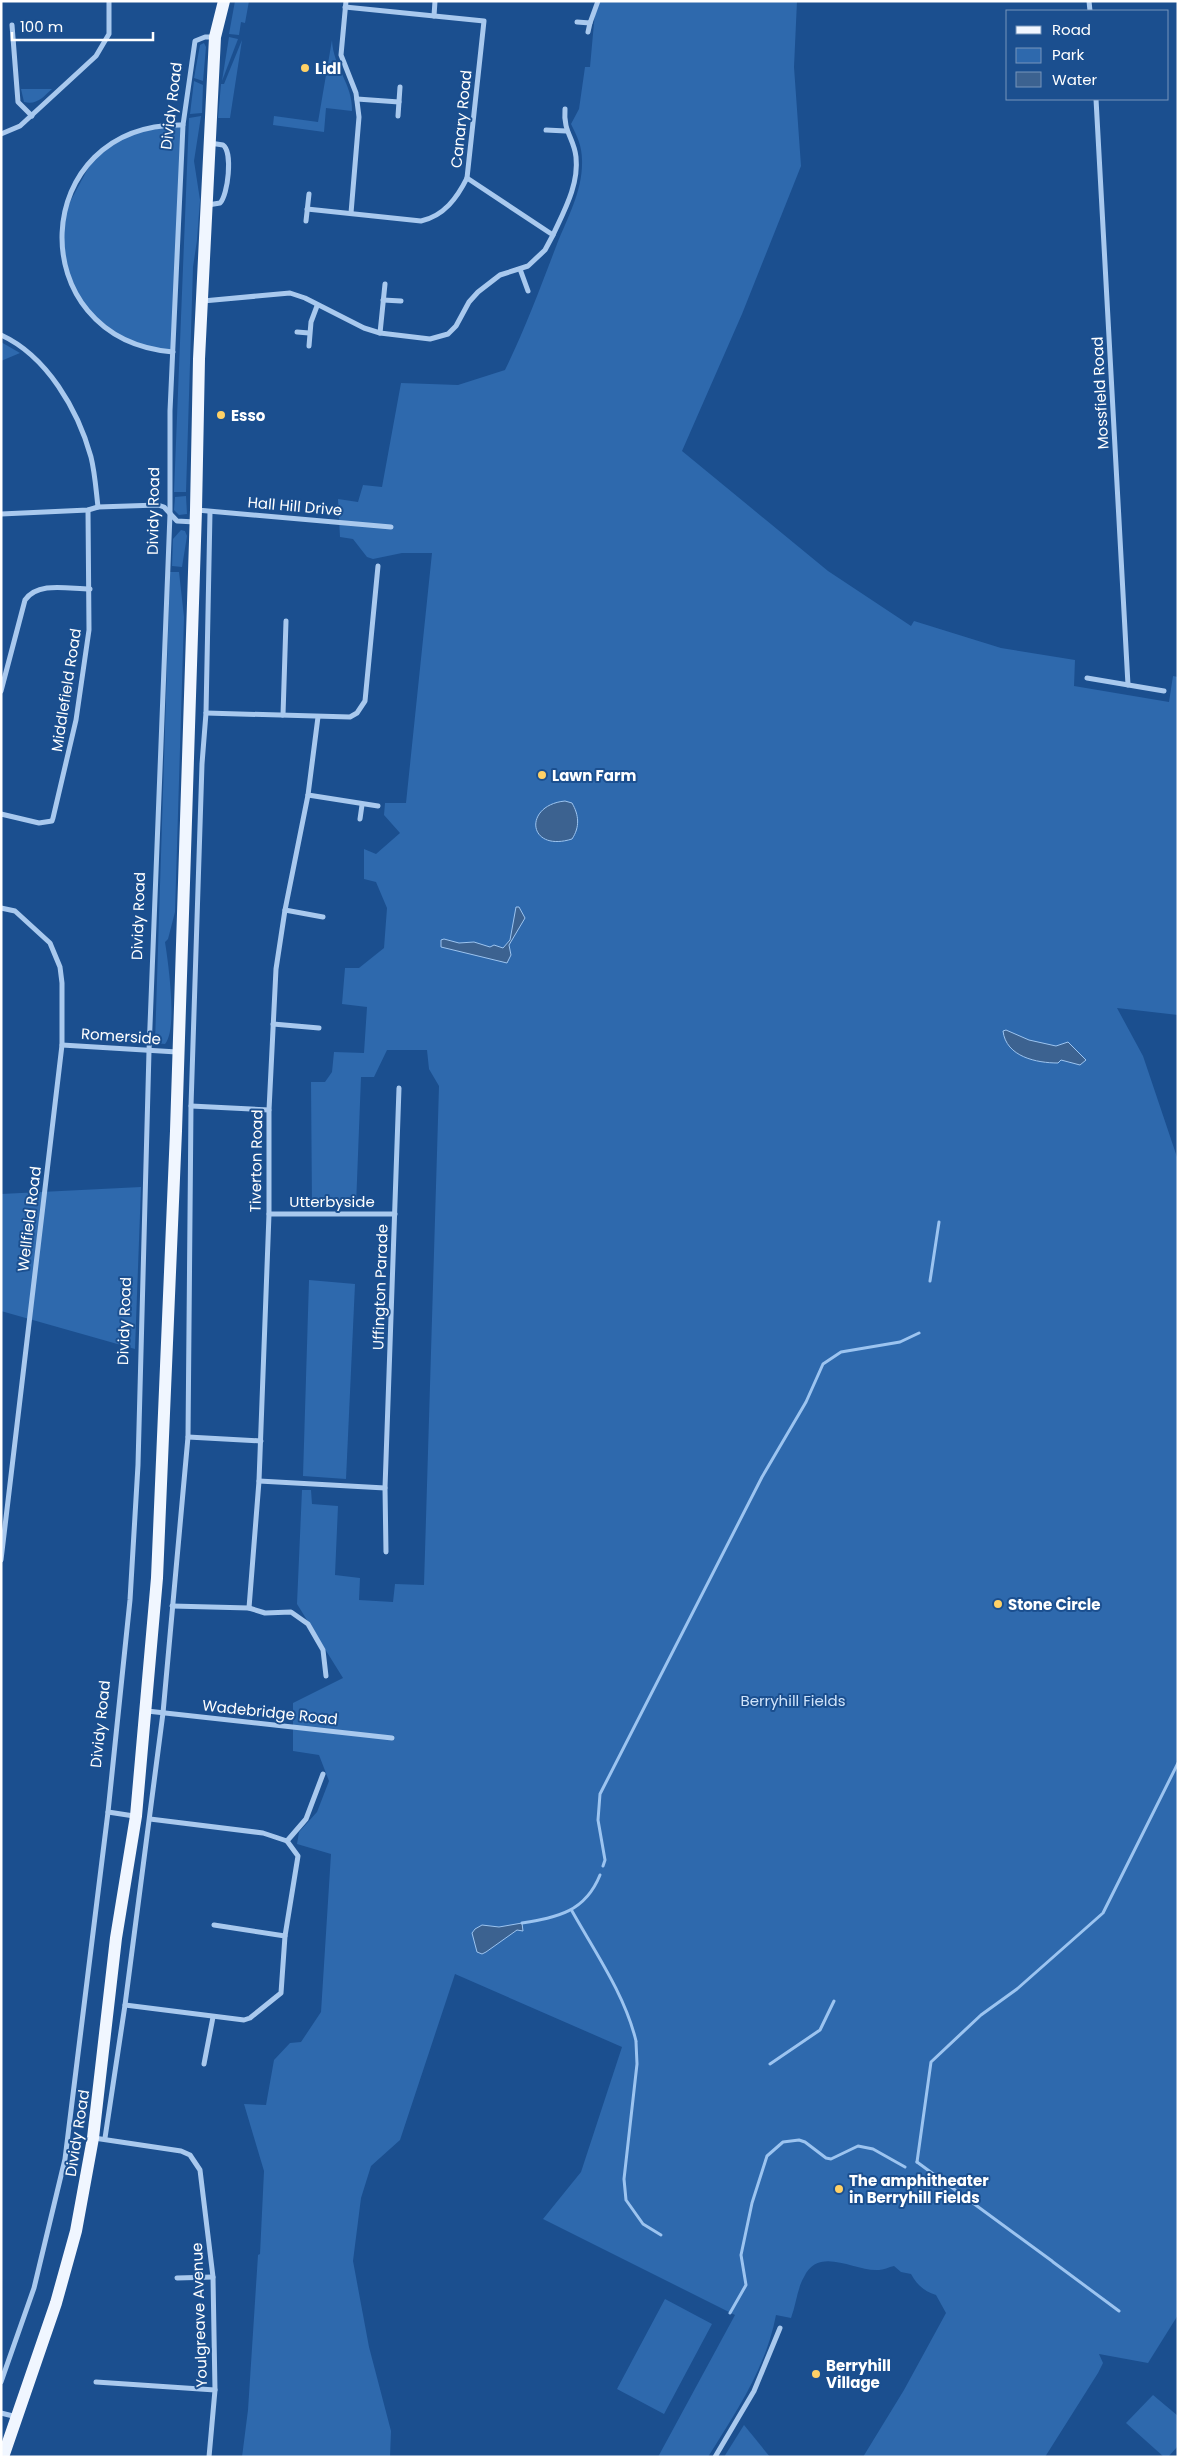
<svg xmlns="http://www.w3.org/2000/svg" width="1179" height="2458" viewBox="0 0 1179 2458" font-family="Poppins,sans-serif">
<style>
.green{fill:#2e69ad}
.water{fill:#3c6290;stroke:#9cc4f0}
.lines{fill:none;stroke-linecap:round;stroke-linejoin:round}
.stream{stroke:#9cc4f0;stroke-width:3}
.minor{stroke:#a9c9ee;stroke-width:5}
.primary{stroke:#f0f6ff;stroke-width:12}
.poi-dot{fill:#ffd166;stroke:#1b4f8f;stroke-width:2}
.labels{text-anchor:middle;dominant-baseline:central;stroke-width:4;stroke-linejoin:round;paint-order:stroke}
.poi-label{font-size:15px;font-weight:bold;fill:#fff;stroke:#1b4f8f;text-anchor:start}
.street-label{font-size:15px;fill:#fff;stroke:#1b4f8f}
.park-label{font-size:15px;fill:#cfe3fa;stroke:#1b4f8f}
</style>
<rect width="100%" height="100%" fill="#1b4f8f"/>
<g class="green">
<polygon points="235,1 249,1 245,23 241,22 239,35 229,34"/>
<path d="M596,1h201l-3,66 7,99 -59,148 -60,137 146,120 83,55 3,-5 87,27 74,12 -1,26 95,16 4,-26 5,1v338l-61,-7 26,48 35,104v1155l-30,48 -49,-9 4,9 -5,10 -53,84h-182l41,-67 42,-77 -10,-18c-12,-4 -18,-9 -25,-21l-10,-2 -7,-6c-5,1 -11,4 -15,4 -24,2 -60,-25 -75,7 -7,12 -8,28 -13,41l-15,-3c-10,53 -40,97 -68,142h-50l77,-142 -192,-96 38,-47 41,-125 -167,-73 -55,166 -29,26 -10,32 -8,63 16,86 22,84 -1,26h-148l6,-47 10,-155 2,-1 4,-83 -20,-67 22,1 8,-45 16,-17 11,-1 20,-30 10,-158 -34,-10 2,-12 18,-20 12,-31 -10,-26 -26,-4v-48l50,-25 -46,-74 5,-114h9l1,14 26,2 -3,69 25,3 -1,22 34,2 2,-18 29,1 15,-499 -10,-17 -2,-19h-40l-13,27h-13l-5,129h-44l-1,-124h14l7,-10 2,-20 30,1 3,-46 -25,-3 3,-36h14l25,-20 3,-40 -11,-26 -12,-3v-30l12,5 24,-21 -16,-18 1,-12h21l26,-250h-30l-29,6 -6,-2 -14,-18 -13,-2 -2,-38 20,3 5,-17 19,2 19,-104 57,2 47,-15c20,-41 36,-84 52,-126 11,-27 26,-54 25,-84 0,-14 -5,-24 -11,-36l8,-15 6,-42h5z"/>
<polygon points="229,37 238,39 222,81"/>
<polygon points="242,40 230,118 218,118 221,84 224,84"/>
<path d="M332,40c1,27 21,44 20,71l-26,-3 -2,24 -51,-7 1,-9 44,6z"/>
<polygon points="204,43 206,47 203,81 194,78 200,45"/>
<polygon points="194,81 203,85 202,113 190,114"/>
<path d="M21,89h31c-10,9 -15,16 -28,13z"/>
<polygon points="201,116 194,161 200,200 197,240 193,267 186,492 174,492 189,118"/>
<polygon points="183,125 173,352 146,348 119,336 84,307 69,281 63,258 63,215 93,159 131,133"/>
<polygon points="1,342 20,353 1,361"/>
<polygon points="186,496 187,514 179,515 174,510 175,497"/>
<polygon points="181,530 185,531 187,536 182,567 172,566 173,539"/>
<path d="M170,572h9l5,45 -9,295 -7,27 -3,3c3,19 13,87 0,102l-10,-1z"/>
<polygon points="141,1187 135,1349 1,1311 1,1194"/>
<polygon points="309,1280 355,1284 346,1479 303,1476"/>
<polygon points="665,2299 712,2324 664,2414 617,2389"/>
<polygon points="1153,2395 1178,2416 1178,2446 1168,2457 1164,2457 1126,2423"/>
<polygon points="744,2425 770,2457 724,2457"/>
</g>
<g class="water">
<path d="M565,801l7,2c7,12 8,24 0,36 -45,14 -49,-34 -7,-38z"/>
<polygon points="516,907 519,907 525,918 509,945 511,955 507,963 441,947 441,940 444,939 459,943 474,942 490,947 494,945 503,948 510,940"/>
<path d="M1006,1030l23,10 27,6 12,-4 18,18 -6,5 -19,-5 -3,3c-21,0 -52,-6 -55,-32z"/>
<polygon points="522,1923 523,1931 517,1930 486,1952 482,1954 477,1952 472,1933 475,1929 482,1925 499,1927"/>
</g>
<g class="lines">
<g class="stream">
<polyline points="930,1281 939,1222"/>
<polyline points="603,1866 605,1860 598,1820 600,1794 762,1477 806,1402 823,1364 841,1352 900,1342 919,1333"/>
<path d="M572,1911c23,41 53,84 64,130"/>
<path d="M522,1923c36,-6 63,-11 78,-48"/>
<polyline points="636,2042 637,2064 624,2179 626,2200 643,2224 661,2235"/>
<polyline points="770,2064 820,2030 834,2001"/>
<polyline points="917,2162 931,2062 981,2015 1017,1989 1103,1913 1178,1763"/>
<polyline points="917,2162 1052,2261"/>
<polyline points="1053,2262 1119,2311"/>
<polyline points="730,2313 746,2285 741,2255 752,2203 767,2156 783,2142 799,2140 805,2142 826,2158 831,2159 858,2146 873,2149 905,2167"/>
</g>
<g class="minor">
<polyline points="346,1 341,55 356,93 359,117 351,213"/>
<polyline points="1089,1 1090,11"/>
<polyline points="434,16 435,1"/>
<polyline points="577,22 590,23 598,1"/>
<polyline points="12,25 18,102 32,116"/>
<polyline points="588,32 590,23"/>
<polyline points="357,99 399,102"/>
<polyline points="1096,99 1128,685"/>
<polyline points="398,116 400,87"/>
<polyline points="546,130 566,131"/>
<polyline points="1,134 20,126 96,56 109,34 109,1"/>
<path d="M208,205l12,-2c8,-8 13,-51 3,-58l-13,-2"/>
<path d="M307,209l114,12c23,-5 36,-23 46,-43l17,-157 -139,-14"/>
<polyline points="306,221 309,194"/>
<path d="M553,235c11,-24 26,-50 23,-78 -2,-19 -13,-25 -11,-48"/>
<polyline points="520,269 528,291"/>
<polyline points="383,300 401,301"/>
<polyline points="203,301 290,293 305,298 364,328 380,333 430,339 448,334 456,326 469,302 478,292 500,275 528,266 545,250 553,235 467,178"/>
<polyline points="297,332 309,333"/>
<polyline points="380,333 385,284"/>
<path d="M1,335c46,21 77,75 90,122 4,16 5,33 7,50"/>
<polyline points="309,346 311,322 317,306"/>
<path d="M173,352c-154,-13 -145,-230 10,-227"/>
<polyline points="197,510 391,527"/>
<polyline points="1,514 88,510 98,507 158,505 164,507 177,521 195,522"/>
<polyline points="1087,678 1164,691"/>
<path d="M1,691l24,-91c13,-19 44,-11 65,-11"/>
<polyline points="206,713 350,717 357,713 365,701 378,566"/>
<polyline points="283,715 286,621"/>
<polyline points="308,795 378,806"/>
<polyline points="1,814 39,823 52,821 53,818 76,720 89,630 88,510"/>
<polyline points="360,819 362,805"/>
<polyline points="1,908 15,911 50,943 60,967 62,983 62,1045 1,1560"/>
<polyline points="285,910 323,917"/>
<polyline points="273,1024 319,1028"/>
<polyline points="62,1045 177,1052"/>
<polyline points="191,1106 269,1110"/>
<polyline points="269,1214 395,1214"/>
<polyline points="188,1437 261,1441"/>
<polyline points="259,1481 385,1488"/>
<polyline points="386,1552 385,1488 399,1088"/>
<polyline points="172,1606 249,1608 265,1613 291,1612 308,1624 323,1650 326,1676"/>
<polyline points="249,1608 259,1481 269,1214 269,1110 276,969 285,910 308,795 318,717"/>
<polyline points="147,1711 392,1738"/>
<polyline points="108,1812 134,1816"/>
<polyline points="287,1841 306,1819 323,1774"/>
<polyline points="214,1925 285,1936"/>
<polyline points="125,2005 244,2020 250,2018 281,1993 285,1936 298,1856 287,1841 263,1833 150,1819"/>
<polyline points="204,2064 213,2017"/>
<polyline points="94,2138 181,2151 190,2155 200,2170 213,2277 215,2390 209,2457"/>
<polyline points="105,2138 125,2005 163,1713 188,1437 191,1106 202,764 206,713 210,512"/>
<polyline points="177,2278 213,2277"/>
<polyline points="1,2382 34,2288 65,2159 108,1812 130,1600 138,1465 149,1051 170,514 170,411 183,125 195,41 205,37 215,37"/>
<polyline points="96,2382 215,2390"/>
<polyline points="1,2413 17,2417"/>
<polyline points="715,2457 754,2391 780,2328"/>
</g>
<polyline class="primary" points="3,2457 56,2303 76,2231 93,2138 116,1938 136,1816 157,1578 176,1131 196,510 199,359 215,37 224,1"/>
</g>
<g class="poi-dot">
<circle cx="305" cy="68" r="5"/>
<circle cx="221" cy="415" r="5"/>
<circle cx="542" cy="775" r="5"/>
<circle cx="998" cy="1604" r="5"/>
<circle cx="839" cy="2189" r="5"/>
<circle cx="816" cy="2374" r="5"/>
</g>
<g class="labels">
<g class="poi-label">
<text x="315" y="68">Lidl</text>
<text x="231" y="415">Esso</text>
<text x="552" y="775">Lawn Farm</text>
<text x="1008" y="1604">Stone Circle</text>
<text x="849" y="2180">The amphitheater<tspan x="849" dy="17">in Berryhill Fields</tspan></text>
<text x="826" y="2365">Berryhill<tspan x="826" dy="17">Village</tspan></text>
</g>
<g class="street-label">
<text transform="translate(171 106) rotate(-83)">Dividy Road</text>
<text transform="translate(461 119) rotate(-84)">Canary Road</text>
<text transform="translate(1100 393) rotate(-93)">Mossfield Road</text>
<text transform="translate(295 506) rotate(5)">Hall Hill Drive</text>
<text transform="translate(153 511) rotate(-89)">Dividy Road</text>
<text transform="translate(66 690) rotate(-81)">Middlefield Road</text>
<text transform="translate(138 916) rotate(-88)">Dividy Road</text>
<text transform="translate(121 1036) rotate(4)">Romerside</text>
<text transform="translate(256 1161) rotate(-89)">Tiverton Road</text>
<text x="332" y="1201">Utterbyside</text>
<text transform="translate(29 1219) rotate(-83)">Wellfield Road</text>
<text transform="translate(380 1287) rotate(-88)">Uffington Parade</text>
<text transform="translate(124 1321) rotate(-88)">Dividy Road</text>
<text transform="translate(270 1712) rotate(6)">Wadebridge Road</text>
<text transform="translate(100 1724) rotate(-84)">Dividy Road</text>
<text transform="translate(77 2133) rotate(-81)">Dividy Road</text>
<text transform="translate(199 2315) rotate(-92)">Youlgreave Avenue</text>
</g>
<g class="park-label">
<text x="793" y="1700">Berryhill Fields</text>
</g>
</g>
<rect width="1179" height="2458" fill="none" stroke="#ffffff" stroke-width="5"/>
<rect x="1006" y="10" width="162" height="90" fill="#1b4f8f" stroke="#7695bc"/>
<rect x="1016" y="26" width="25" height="8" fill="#f0f6ff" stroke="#7695bc"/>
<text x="1052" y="35" font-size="15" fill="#ffffff">Road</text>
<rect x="1016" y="48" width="25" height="15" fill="#2e69ad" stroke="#7695bc"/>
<text x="1052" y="60" font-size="15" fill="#ffffff">Park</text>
<rect x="1016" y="72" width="25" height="15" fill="#3c6290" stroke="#7695bc"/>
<text x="1052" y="85" font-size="15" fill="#ffffff">Water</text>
<path d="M12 32v8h141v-8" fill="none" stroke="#ffffff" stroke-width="2.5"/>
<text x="20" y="32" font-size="15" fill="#ffffff" stroke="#1b4f8f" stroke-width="4" paint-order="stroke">100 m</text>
</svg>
